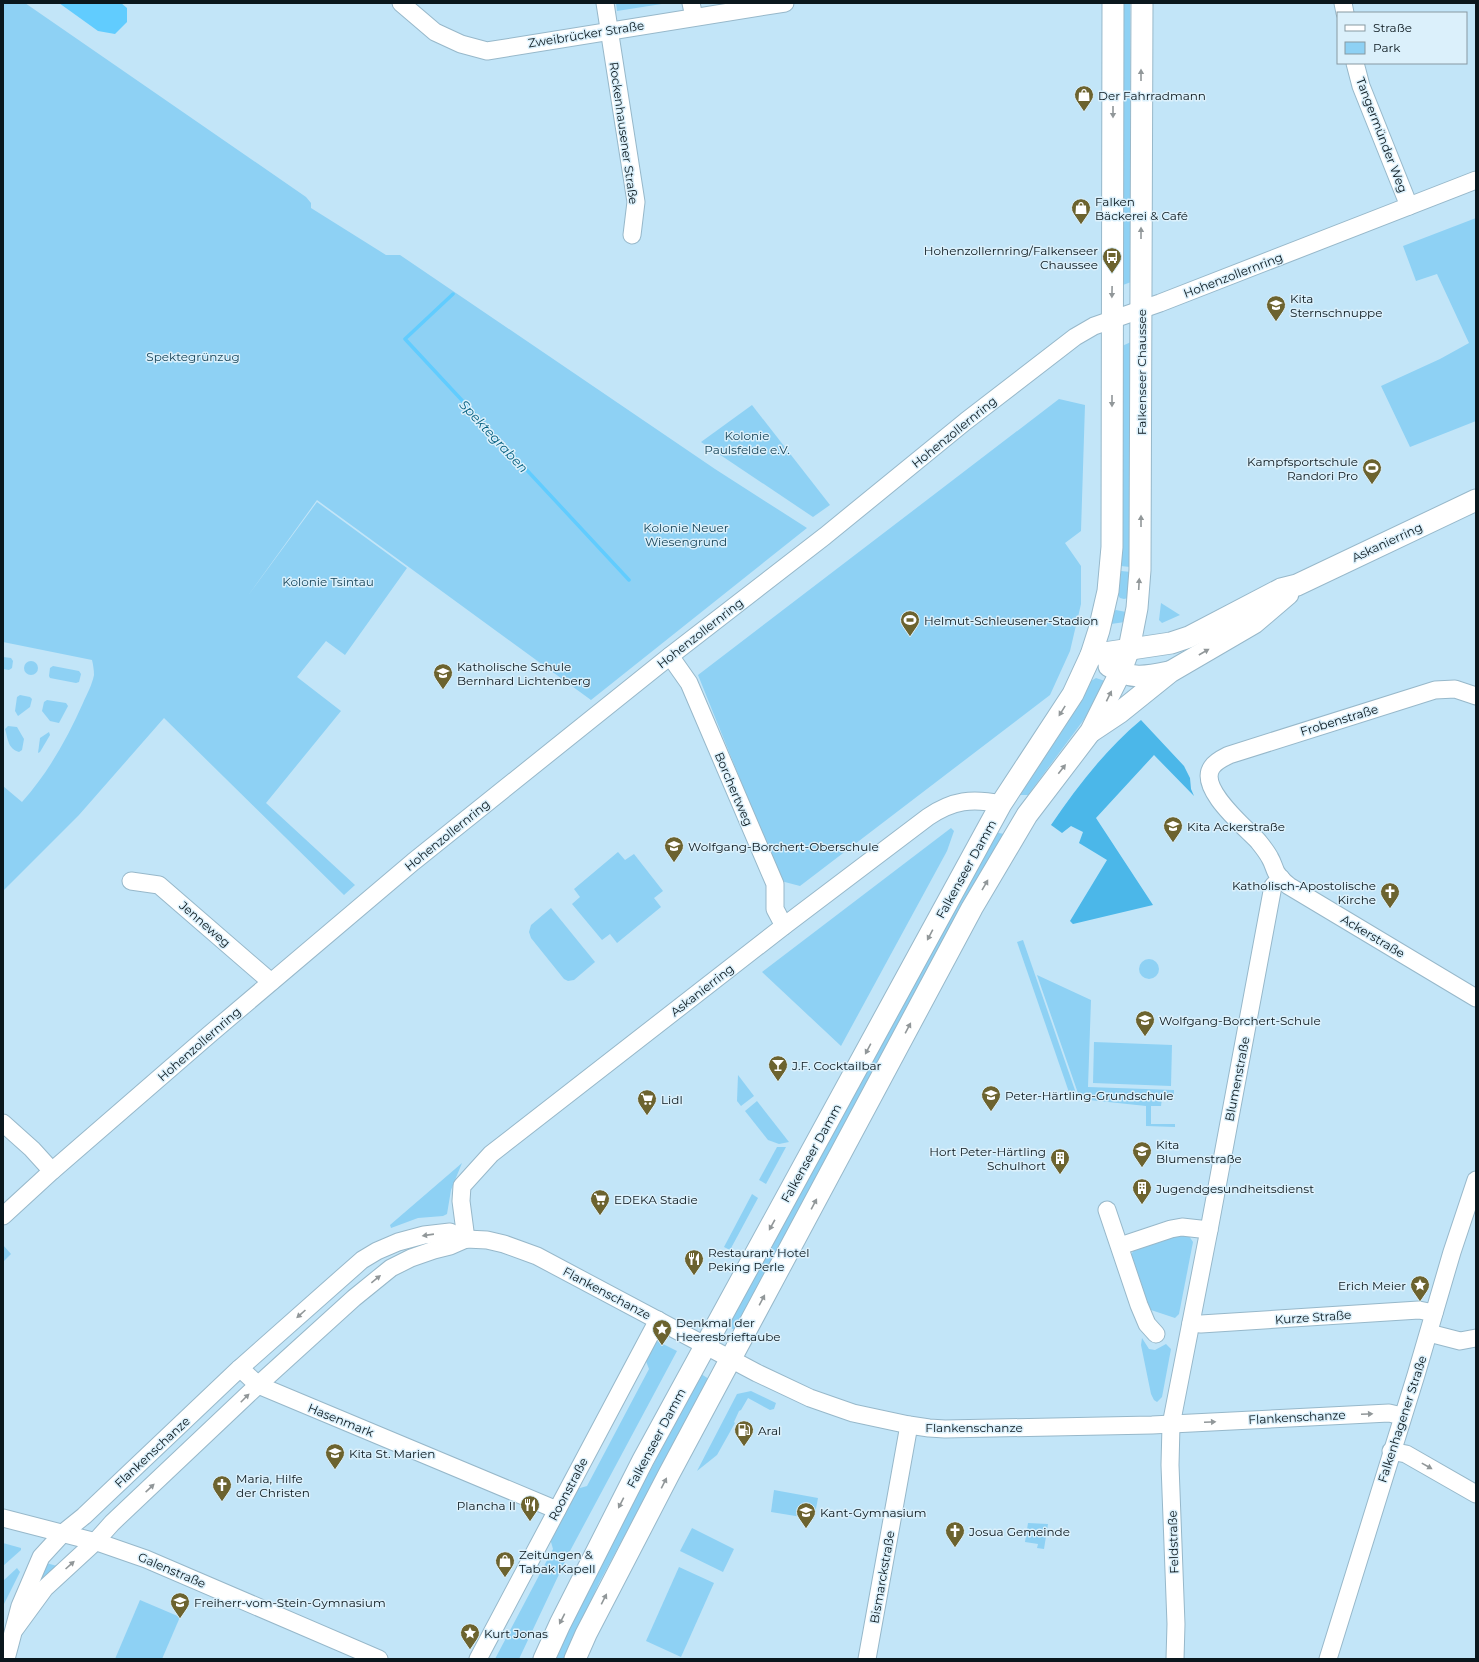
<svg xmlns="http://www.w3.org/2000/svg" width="1479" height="1662" viewBox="0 0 1479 1662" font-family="Montserrat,sans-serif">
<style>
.green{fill:#8ed1f4}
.forest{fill:#4bb7e9}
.water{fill:#61ccfe}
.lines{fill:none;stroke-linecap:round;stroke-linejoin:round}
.stream{stroke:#61ccfe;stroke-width:3.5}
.minor-casing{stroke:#97b8ca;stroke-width:19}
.major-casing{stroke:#97b8ca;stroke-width:23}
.minor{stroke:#fff;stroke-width:17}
.major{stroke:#fff;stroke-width:21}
.oneway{fill:#919799}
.labels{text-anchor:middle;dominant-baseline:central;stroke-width:3;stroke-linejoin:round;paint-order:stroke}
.street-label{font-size:12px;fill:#0a171d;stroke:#dbf0fb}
.poi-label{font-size:12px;fill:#0a171d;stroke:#dbf0fb;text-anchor:start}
.park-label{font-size:12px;fill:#164358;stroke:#dbf0fb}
.water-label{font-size:13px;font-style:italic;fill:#035e7f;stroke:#dbf0fb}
</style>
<rect width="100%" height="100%" fill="#c2e5f8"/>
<g class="green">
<path d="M3,3h22l281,194 5,6v5l75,47h14l315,214 92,59 -216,172 -274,-200 -70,97 70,-95 90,66 -62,87 -19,-14 -29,36 44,34 -75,92 89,82 -11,10 -180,-177 -85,97 -76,76v-105l19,16c26,-29 45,-63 61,-99 4,-9 9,-18 11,-28 0,-5 -1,-11 -2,-15l-89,-18z"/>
<polygon points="616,3 668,3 617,11"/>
<polygon points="1123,3 1130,3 1131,282 1123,285"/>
<polygon points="1476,218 1476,421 1410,447 1381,386 1440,359 1469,343 1437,274 1416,281 1403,246"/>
<polygon points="1131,342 1130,567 1121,566 1122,346"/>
<polygon points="1059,399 1085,405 1081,531 1065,543 1081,566 1081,604 1070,651 1050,695 800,886 781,881 698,675"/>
<polygon points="752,405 830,505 813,517 701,442"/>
<polygon points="1121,571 1131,572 1128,598 1124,599 1120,598 1118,595"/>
<polygon points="1161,603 1180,615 1162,623 1159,620"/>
<polygon points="1116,610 1126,612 1125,622 1111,624 1114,611"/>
<polygon points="3,657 11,658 13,661 12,668 9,670 3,669"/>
<circle cx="31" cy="668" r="7"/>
<polygon points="53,666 79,671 81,674 79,682 76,683 50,678 49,676 50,668"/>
<polygon points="1096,678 1105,681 1088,714 1028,795 1019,795 1064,728 1091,681"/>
<polygon points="20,695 30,697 32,699 30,707 18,716 15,711 17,697"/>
<polygon points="47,700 66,703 68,706 59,723 50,721 42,711 44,702"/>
<path d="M8,726l9,1 7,12 -2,11 -3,2c-11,-3 -11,-13 -14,-23z"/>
<polygon points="49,732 50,735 40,752 38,753 40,738"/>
<polygon points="951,828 954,831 947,851 841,1046 762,972"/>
<polygon points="994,832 1004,834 735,1330 727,1326"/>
<polygon points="618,852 625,860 634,854 663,891 654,898 661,907 617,943 610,934 602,940 572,904 580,897 574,889"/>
<polygon points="551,908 595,962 574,980 568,981 564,979 531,938 529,932 531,925"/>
<polygon points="1023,940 1077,1096 1071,1098 1017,942"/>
<circle cx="1149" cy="969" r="10"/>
<polygon points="1037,975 1091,1000 1088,1087 1174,1090 1174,1099 1162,1098 1161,1106 1151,1106 1151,1124 1175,1124 1175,1127 1146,1126 1146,1106 1080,1099"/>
<polygon points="1094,1042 1172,1045 1171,1086 1093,1083"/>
<polygon points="738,1075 754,1096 741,1106 737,1101"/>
<polygon points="757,1101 789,1142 779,1144 768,1140 745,1111"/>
<polygon points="777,1147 786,1147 766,1184 759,1180"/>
<polygon points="462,1163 451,1190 447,1214 443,1216 418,1218 391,1228 390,1225"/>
<polygon points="752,1194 758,1198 730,1250 724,1247"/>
<polygon points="1179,1235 1189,1236 1193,1242 1179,1314 1175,1318 1151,1310 1147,1306 1131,1256 1133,1251"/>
<polygon points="3,1245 11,1254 3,1262"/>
<polygon points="1142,1338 1149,1349 1155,1350 1166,1344 1171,1349 1162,1397 1157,1402 1154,1400 1151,1394 1141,1345"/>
<polygon points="653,1339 677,1351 570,1551 519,1659 495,1659 553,1549 549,1535 573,1490 587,1486 649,1369 644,1356"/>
<polygon points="701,1374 709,1379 599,1583 565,1659 555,1659 593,1579"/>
<polygon points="751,1391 776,1403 774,1409 770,1410 748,1398 741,1410 739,1411 734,1422 735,1423 717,1455 697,1471 737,1394"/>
<polygon points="774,1490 818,1498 814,1519 771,1512"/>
<polygon points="1028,1523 1048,1524 1044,1549 1037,1548 1038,1544 1025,1542"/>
<polygon points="692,1528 734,1549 723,1572 680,1551"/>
<polygon points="3,1543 21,1548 21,1550 3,1566"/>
<polygon points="46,1563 61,1567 23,1607"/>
<polygon points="679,1567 714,1583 681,1657 646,1641"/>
<polygon points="17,1568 20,1572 3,1606 3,1581"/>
<polygon points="140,1600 180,1617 162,1659 115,1659"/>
</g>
<path class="forest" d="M1141,720l43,46 6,12 1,11 3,7 -40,-41 -58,63 57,87 -80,19 -3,-3 37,-61 -28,-17 4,-11 -12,-6 -9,7 -11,-8c26,-38 54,-75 90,-105z"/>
<polygon class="water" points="59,3 121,3 127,8 127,22 115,34 98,31"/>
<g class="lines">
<polyline class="stream" points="453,294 405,339 629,580"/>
<defs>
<g id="minor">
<polyline points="401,3 435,32 461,44 487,51 785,3"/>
<polyline points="605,3 636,202 632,235"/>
<polyline points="691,3 694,17"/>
<polyline points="1343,3 1345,13"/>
<polyline points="1355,63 1361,86 1409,206"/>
<polyline points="670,656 689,683 775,884 775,909 784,926"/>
<path d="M1476,696l-21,-7 -20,1 -206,65c-6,3 -13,6 -17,12 -15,21 33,60 46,74 4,5 9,11 12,17 3,5 4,10 6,14 3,5 8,10 13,14l187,112"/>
<polyline points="131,881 159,885 271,982"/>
<polyline points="3,1123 32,1149 52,1171"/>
<polyline points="1107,1210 1139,1305 1147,1324 1156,1334"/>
<polyline points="3,1216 52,1171 210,1034 413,862 670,656 825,536 966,421 1075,337 1094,326 1160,303 1476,180"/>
<path d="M466,1239l-5,-38 1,-15 29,-32 293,-228 144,-109c25,-17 44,-19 73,-13"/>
<polyline points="1120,1246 1171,1229 1182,1227 1209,1230"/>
<polyline points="1191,1323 1201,1324 1419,1310 1434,1313"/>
<polyline points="1429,1333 1460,1341 1476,1338"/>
<polyline points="240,1368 258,1385 557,1510"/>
<polyline points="1391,1451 1406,1454 1476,1494"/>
<polyline points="3,1518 100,1543 146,1559 379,1659"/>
<polyline points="15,1629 45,1588 95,1542 112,1523 258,1385 354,1298 391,1268 411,1258 434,1250 450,1246 466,1239 487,1240 504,1244 537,1256 757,1373 810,1398 853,1413 909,1425 929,1428 945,1429 1152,1425 1389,1413 1402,1416"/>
<polyline points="6,1659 20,1606 41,1557 63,1533 84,1516 240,1368 362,1260 377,1251 398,1242 424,1235 450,1232 466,1239"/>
<polyline points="478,1659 658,1320"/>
<polyline points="867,1659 909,1425"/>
<polyline points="1175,1659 1176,1624 1170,1465 1171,1425 1209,1230 1273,886 1281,878"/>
<polyline points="1328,1659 1416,1375 1452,1252 1476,1180"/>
</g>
<g id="major">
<polyline points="1091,655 1171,643 1189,637 1281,589 1297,585 1476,500"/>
<path d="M1109,666c22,14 36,11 60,6"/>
<polyline points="1092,731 1119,713 1170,672 1254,623 1288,594"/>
<polyline points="544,1659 560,1624 643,1460 1001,804 1073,694 1091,655 1099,630 1108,591 1112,547 1113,3"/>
<polyline points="575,1659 586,1634 669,1474 972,908 1027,815 1091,731 1120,673 1129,649 1137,608 1140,570 1142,3"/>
</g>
</defs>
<use href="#minor" class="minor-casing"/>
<use href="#major" class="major-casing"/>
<use href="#minor" class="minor"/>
<use href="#major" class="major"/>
</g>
<defs><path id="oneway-solid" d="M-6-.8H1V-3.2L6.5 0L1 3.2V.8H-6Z"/></defs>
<g class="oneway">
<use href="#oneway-solid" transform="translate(1141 75) rotate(-90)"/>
<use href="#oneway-solid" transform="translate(1113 112) rotate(90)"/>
<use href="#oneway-solid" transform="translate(1141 233) rotate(-90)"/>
<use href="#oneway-solid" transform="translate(1112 292) rotate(91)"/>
<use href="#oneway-solid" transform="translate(1112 401) rotate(90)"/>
<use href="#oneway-solid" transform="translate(1141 521) rotate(-90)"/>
<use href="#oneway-solid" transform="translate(1139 584) rotate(-87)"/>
<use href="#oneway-solid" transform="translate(1204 652) rotate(-30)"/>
<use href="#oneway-solid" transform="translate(1109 696) rotate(-64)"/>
<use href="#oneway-solid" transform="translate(1062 711) rotate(122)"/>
<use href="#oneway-solid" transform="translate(1062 769) rotate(-52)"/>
<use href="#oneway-solid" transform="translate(985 885) rotate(-60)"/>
<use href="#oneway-solid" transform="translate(930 935) rotate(118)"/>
<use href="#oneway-solid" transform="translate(908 1028) rotate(-62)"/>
<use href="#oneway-solid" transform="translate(868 1049) rotate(118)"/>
<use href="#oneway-solid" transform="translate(814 1204) rotate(-62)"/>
<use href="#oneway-solid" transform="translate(772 1225) rotate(119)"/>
<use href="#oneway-solid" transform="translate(428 1235) rotate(172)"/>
<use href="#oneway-solid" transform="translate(376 1279) rotate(-39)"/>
<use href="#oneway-solid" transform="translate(762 1300) rotate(-62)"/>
<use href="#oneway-solid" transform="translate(301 1314) rotate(138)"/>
<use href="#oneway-solid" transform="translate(245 1398) rotate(-45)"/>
<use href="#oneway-solid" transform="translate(1367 1414) rotate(-3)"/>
<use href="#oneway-solid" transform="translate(1210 1422) rotate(-3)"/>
<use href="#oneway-solid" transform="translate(1427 1466) rotate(29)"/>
<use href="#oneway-solid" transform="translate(664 1483) rotate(-63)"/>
<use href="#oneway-solid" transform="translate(150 1488) rotate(-43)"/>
<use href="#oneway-solid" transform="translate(621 1503) rotate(117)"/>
<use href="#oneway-solid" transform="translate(70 1565) rotate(-42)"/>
<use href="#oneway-solid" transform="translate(604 1599) rotate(-63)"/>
<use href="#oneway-solid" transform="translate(562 1619) rotate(117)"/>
</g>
<defs>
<symbol id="shop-pin" viewBox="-11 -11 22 30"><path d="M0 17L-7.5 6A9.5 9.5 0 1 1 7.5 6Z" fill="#6c632f" stroke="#dbf0fb"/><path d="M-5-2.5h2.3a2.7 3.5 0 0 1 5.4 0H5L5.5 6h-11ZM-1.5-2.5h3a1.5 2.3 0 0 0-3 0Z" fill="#fff"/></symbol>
<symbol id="bus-pin" viewBox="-11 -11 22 30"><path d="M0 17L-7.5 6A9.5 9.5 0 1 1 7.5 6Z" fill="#6c632f" stroke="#dbf0fb"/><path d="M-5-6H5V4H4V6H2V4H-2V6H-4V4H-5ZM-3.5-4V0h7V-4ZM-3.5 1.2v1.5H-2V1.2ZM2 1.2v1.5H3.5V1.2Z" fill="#fff"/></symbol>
<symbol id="school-pin" viewBox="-11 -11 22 30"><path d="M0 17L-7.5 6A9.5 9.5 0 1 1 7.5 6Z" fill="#6c632f" stroke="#dbf0fb"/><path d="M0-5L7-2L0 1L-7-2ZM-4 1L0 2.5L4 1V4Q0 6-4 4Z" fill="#fff"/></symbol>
<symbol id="stadium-pin" viewBox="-11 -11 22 30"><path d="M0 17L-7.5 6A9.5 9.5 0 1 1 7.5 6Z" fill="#6c632f" stroke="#dbf0fb"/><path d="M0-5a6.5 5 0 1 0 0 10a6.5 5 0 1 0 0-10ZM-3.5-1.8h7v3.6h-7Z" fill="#fff"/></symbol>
<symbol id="church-pin" viewBox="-11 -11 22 30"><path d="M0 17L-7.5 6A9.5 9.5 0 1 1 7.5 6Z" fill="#6c632f" stroke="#dbf0fb"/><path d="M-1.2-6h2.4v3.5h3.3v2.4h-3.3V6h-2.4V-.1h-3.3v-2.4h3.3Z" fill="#fff"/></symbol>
<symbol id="bar-pin" viewBox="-11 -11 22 30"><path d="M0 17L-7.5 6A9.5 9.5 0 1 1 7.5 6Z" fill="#6c632f" stroke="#dbf0fb"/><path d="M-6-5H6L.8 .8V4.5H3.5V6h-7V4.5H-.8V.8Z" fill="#fff"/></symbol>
<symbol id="supermarket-pin" viewBox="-11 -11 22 30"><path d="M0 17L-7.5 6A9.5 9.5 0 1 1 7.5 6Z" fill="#6c632f" stroke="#dbf0fb"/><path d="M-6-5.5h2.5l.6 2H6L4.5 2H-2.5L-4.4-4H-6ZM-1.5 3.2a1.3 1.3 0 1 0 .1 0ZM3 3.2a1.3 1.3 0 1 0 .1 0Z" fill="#fff"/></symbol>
<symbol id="building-pin" viewBox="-11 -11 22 30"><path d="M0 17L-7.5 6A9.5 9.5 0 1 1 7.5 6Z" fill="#6c632f" stroke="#dbf0fb"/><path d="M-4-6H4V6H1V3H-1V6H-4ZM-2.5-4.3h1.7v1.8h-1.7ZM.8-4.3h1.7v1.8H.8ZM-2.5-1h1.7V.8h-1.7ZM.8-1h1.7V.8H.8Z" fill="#fff"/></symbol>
<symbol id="restaurant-pin" viewBox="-11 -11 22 30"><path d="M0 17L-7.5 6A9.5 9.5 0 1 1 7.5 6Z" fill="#6c632f" stroke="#dbf0fb"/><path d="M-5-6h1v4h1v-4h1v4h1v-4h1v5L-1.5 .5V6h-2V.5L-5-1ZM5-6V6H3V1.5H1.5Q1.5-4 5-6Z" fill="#fff"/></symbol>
<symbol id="sight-pin" viewBox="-11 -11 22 30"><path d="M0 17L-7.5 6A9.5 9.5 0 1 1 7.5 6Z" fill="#6c632f" stroke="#dbf0fb"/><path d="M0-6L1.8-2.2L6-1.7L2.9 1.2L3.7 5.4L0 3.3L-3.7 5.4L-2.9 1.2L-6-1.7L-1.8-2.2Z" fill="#fff"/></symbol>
<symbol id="fuel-pin" viewBox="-11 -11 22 30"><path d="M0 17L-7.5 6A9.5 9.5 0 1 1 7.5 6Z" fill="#6c632f" stroke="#dbf0fb"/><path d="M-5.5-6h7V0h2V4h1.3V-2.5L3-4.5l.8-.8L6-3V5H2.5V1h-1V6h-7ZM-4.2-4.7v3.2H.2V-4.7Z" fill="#fff"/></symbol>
</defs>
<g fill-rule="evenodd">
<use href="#shop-pin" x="1073" y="84" width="22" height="30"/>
<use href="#shop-pin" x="1070" y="197" width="22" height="30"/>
<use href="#bus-pin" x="1101" y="246" width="22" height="30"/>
<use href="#school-pin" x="1265" y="294" width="22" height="30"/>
<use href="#stadium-pin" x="1361" y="457" width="22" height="30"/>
<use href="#stadium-pin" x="899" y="609" width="22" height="30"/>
<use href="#school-pin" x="432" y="662" width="22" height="30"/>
<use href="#school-pin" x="1162" y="815" width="22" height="30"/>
<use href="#school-pin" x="663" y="835" width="22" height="30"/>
<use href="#church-pin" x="1379" y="881" width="22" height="30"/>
<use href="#school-pin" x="1134" y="1009" width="22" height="30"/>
<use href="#bar-pin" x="767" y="1054" width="22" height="30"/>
<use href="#school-pin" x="980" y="1084" width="22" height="30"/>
<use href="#supermarket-pin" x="636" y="1088" width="22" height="30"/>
<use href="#school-pin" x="1131" y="1140" width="22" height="30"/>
<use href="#building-pin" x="1049" y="1147" width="22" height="30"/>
<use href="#building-pin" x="1131" y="1177" width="22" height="30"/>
<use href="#supermarket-pin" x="589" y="1188" width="22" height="30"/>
<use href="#restaurant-pin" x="683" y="1248" width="22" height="30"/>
<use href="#sight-pin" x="1409" y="1274" width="22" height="30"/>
<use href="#sight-pin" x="651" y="1318" width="22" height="30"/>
<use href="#fuel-pin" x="733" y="1419" width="22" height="30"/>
<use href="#school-pin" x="324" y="1442" width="22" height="30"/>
<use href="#church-pin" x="211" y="1474" width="22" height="30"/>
<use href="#restaurant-pin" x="519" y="1494" width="22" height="30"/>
<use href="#school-pin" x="795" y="1501" width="22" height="30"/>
<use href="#church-pin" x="944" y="1520" width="22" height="30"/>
<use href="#shop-pin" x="494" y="1550" width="22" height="30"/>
<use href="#school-pin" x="169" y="1591" width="22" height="30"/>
<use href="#sight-pin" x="459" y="1622" width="22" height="30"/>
</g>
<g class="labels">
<g class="street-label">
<text transform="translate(586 34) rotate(-9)">Zweibrücker Straße</text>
<text transform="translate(624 133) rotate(82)">Rockenhausener Straße</text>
<text transform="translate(1382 135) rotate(69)">Tangermünder Weg</text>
<text transform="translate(1233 275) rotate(-21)">Hohenzollernring</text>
<text transform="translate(1141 372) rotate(-90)">Falkenseer Chaussee</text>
<text transform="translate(954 432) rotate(-39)">Hohenzollernring</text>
<text transform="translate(1387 542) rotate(-25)">Askanierring</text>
<text transform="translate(700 633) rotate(-38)">Hohenzollernring</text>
<text transform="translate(1339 720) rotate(-17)">Frobenstraße</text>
<text transform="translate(734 789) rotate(67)">Borchertweg</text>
<text transform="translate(447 835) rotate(-39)">Hohenzollernring</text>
<text transform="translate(966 869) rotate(-61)">Falkenseer Damm</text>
<text transform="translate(205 924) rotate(41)">Jenneweg</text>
<text transform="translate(1373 936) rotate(31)">Ackerstraße</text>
<text transform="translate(702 990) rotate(-38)">Askanierring</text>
<text transform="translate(199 1044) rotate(-41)">Hohenzollernring</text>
<text transform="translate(1237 1079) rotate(-79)">Blumenstraße</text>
<text transform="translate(811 1153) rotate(-61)">Falkenseer Damm</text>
<text transform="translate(607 1293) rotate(28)">Flankenschanze</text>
<text transform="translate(1313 1317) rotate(-4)">Kurze Straße</text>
<text transform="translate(1297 1417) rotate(-3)">Flankenschanze</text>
<text transform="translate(1402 1419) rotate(-72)">Falkenhagener Straße</text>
<text transform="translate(341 1420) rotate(22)">Hasenmark</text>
<text x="974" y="1427">Flankenschanze</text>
<text transform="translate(656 1438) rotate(-62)">Falkenseer Damm</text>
<text transform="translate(152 1452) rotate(-43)">Flankenschanze</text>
<text transform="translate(568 1489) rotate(-62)">Roonstraße</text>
<text transform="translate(1173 1542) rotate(-92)">Feldstraße</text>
<text transform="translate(172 1570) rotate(23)">Galenstraße</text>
<text transform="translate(882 1577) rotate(-80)">Bismarckstraße</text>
</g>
<g class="poi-label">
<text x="1098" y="95">Der Fahrradmann</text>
<text x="1095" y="201">Falken<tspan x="1095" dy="14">Bäckerei &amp; Café</tspan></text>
<text x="1098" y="250" text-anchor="end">Hohenzollernring/Falkenseer<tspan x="1098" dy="14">Chaussee</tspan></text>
<text x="1290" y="298">Kita<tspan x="1290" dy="14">Sternschnuppe</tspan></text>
<text x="1358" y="461" text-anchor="end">Kampfsportschule<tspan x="1358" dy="14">Randori Pro</tspan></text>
<text x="924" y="620">Helmut-Schleusener-Stadion</text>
<text x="457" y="666">Katholische Schule<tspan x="457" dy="14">Bernhard Lichtenberg</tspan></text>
<text x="1187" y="826">Kita Ackerstraße</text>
<text x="688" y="846">Wolfgang-Borchert-Oberschule</text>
<text x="1376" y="885" text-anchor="end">Katholisch-Apostolische<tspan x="1376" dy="14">Kirche</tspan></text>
<text x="1159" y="1020">Wolfgang-Borchert-Schule</text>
<text x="792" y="1065">J.F. Cocktailbar</text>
<text x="1005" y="1095">Peter-Härtling-Grundschule</text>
<text x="661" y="1099">Lidl</text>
<text x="1156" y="1144">Kita<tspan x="1156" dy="14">Blumenstraße</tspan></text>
<text x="1046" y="1151" text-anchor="end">Hort Peter-Härtling<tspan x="1046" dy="14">Schulhort</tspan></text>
<text x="1156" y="1188">Jugendgesundheitsdienst</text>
<text x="614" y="1199">EDEKA Stadie</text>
<text x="708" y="1252">Restaurant Hotel<tspan x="708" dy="14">Peking Perle</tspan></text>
<text x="1406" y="1285" text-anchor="end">Erich Meier</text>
<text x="676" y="1322">Denkmal der<tspan x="676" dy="14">Heeresbrieftaube</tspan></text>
<text x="758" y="1430">Aral</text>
<text x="349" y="1453">Kita St. Marien</text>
<text x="236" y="1478">Maria, Hilfe<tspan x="236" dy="14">der Christen</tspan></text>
<text x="516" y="1505" text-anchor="end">Plancha II</text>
<text x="820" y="1512">Kant-Gymnasium</text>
<text x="969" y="1531">Josua Gemeinde</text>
<text x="519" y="1554">Zeitungen &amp;<tspan x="519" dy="14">Tabak Kapell</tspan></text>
<text x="194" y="1602">Freiherr-vom-Stein-Gymnasium</text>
<text x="484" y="1633">Kurt Jonas</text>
</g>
<g class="park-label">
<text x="193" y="356">Spektegrünzug</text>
<text x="747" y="435">Kolonie<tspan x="747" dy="14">Paulsfelde e.V.</tspan></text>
<text x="686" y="527">Kolonie Neuer<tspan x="686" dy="14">Wiesengrund</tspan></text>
<text x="328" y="581">Kolonie Tsintau</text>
</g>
<g class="water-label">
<text transform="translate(494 436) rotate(47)">Spektegraben</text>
</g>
</g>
<rect width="1479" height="1662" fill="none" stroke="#0a171d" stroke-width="8"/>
<rect x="1337" y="12" width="130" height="52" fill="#dbf0fb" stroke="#8799a2"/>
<rect x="1345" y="25" width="20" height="6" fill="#ffffff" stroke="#8799a2"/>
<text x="1373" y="32" font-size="12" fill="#0a171d">Straße</text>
<rect x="1345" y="42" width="20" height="12" fill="#8ed1f4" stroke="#8799a2"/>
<text x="1373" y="52" font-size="12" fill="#0a171d">Park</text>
</svg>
